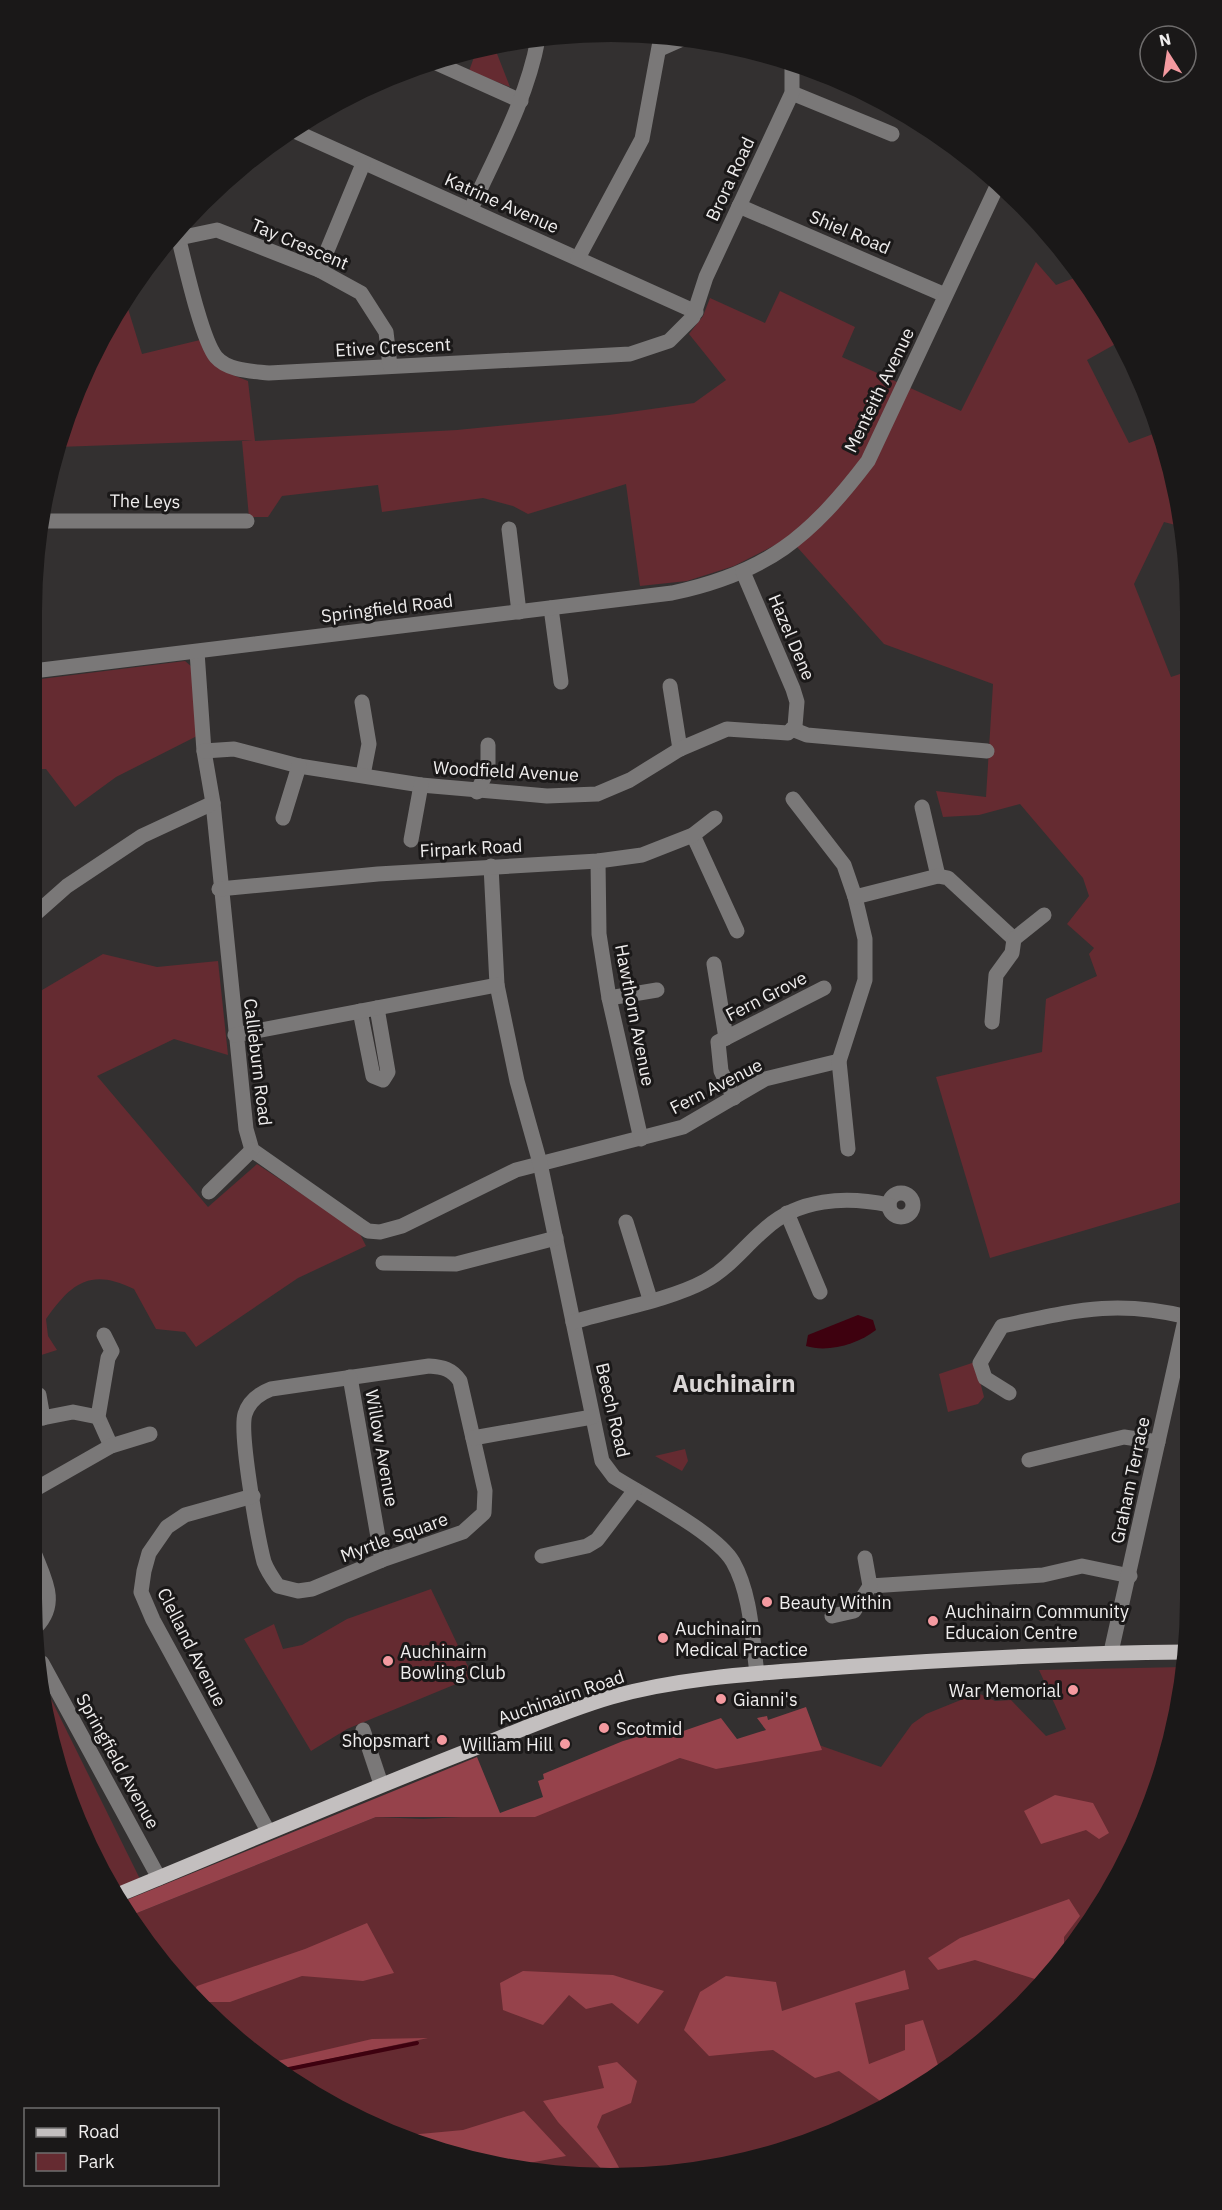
<svg xmlns="http://www.w3.org/2000/svg" width="1222" height="2210" viewBox="0 0 1222 2210" font-family="'IBM Plex Sans',sans-serif">
<style>
.green{fill:#652b31}
.forest{fill:#96424b}
.water{fill:#3e010f}
.lines{fill:none;stroke-linecap:round;stroke-linejoin:round}
.stream{stroke:#3e010f;stroke-width:4}
.minor{stroke:#7a7878;stroke-width:15}
.major{stroke:#c3bfbf;stroke-width:15}
.poi-dot{fill:#f49aa0;stroke:#1a1818;stroke-width:2}
.labels{text-anchor:middle;dominant-baseline:central;stroke-width:6;stroke-linejoin:round;paint-order:stroke}
.street-label{font-size:18px;fill:#efeded;stroke:#1a1818}
.poi-label{font-size:18px;fill:#efeded;stroke:#1a1818;text-anchor:start}
.district-label{font-size:24px;font-weight:bold;fill:#d9d5d5;stroke:#1a1818}
</style>
<rect width="100%" height="100%" fill="#333030"/>
<g class="green">
<polygon points="494,46 510,87 469,71 477,49"/>
<path d="M1036,262l20,23 26,-10 11,14 26,53 -32,18 42,83 32,-12 22,96 -19,-5 -30,62 37,93 15,-5 2,528 -198,58 -54,-181 106,-25 4,-53 51,-23 -8,-22 5,-6 -27,-24 22,-28 -6,-18 -63,-74 -41,11 -36,2 -7,-26 50,6 7,-113 -109,-40 -95,-106 -55,28 -47,15 -47,5 -14,-102 -98,30 -15,-8 -30,-8 -101,14 -4,-27 -96,11 -14,21h-19l-7,-76 11,-1 -195,7c9,-45 41,-111 67,-148l17,55 58,-14 33,35 15,6 7,60 202,-11 152,-15 85,-12 32,-23 -37,-46 14,-18 7,-18 55,25 15,-32 75,36 -13,30 119,54z"/>
<polygon points="185,661 192,667 197,736 116,777 75,807 46,769 33,769 33,680"/>
<path d="M103,954l54,13 61,-6 10,94 -54,-16 -77,37 111,131 49,-43 102,68 7,14 -68,32 -102,69 -11,-15 -29,-3 -22,-40c-43,-21 -62,-7 -88,30l2,17 9,14 -25,8v-362z"/>
<polygon points="975,1362 984,1397 978,1404 948,1412 939,1374"/>
<polygon points="685,1449 688,1461 682,1471 655,1456"/>
<polygon points="431,1589 473,1677 347,1729 311,1751 244,1639 274,1624 283,1649 302,1645 347,1619"/>
<polygon points="1183,1667 1161,1781 1158,1783 1159,1786 1113,1889 993,2035 832,2135 649,2177 461,2159 289,2081 151,1952 132,1915 376,1817 423,1819 536,1813 680,1758 819,1745 881,1767 912,1724 926,1714 978,1693 995,1701 1011,1700 1046,1736 1066,1729 1039,1670"/>
<polygon points="47,1691 140,1879 118,1889 62,1785"/>
</g>
<g class="forest">
<polygon points="806,1707 822,1750 716,1769 680,1758 535,1817 376,1817 132,1915 124,1901 477,1757 500,1813 543,1797 538,1781 544,1779 543,1774 623,1741 655,1732 663,1738 721,1718 737,1739 766,1730 757,1718 767,1716 768,1720"/>
<polygon points="1055,1795 1093,1803 1109,1833 1099,1839 1086,1830 1041,1844 1024,1811"/>
<polygon points="1069,1899 1080,1916 1064,1937 1064,1948 1038,1980 975,1960 938,1970 928,1958 960,1938"/>
<polygon points="367,1923 394,1973 363,1981 302,1976 230,2002 204,2002 194,1991 197,1986 305,1949"/>
<polygon points="905,1970 909,1989 855,2003 869,2064 905,2050 905,2025 923,2020 939,2068 883,2103 839,2071 815,2078 773,2050 709,2056 684,2030 700,1992 726,1976 776,1982 782,2011"/>
<polygon points="523,1971 613,1975 664,1991 638,2024 612,2003 586,2009 569,1995 543,2025 503,2010 500,1983"/>
<polygon points="428,2038 277,2070 269,2063 372,2039"/>
<polygon points="617,2062 637,2081 631,2103 602,2115 597,2127 623,2175 605,2173 558,2122 543,2101 604,2088 598,2066"/>
<polygon points="524,2111 566,2156 524,2164 461,2159 409,2135 463,2130"/>
</g>
<path class="water" d="M858,1315l15,5 3,10c-18,14 -48,23 -70,16l2,-11z"/>
<g class="lines">
<polyline class="stream" points="279,2071 417,2043"/>
<g class="minor">
<polyline points="660,49 687,37"/>
<polyline points="434,62 521,101"/>
<polyline points="792,93 892,134"/>
<polyline points="292,130 696,312"/>
<polyline points="739,206 945,295"/>
<path d="M471,209c25,-55 56,-110 67,-170"/>
<path d="M176,228c7,27 25,111 40,129 12,14 36,14 53,16l361,-19 39,-13 24,-24 13,-40 86,-184v-32"/>
<polyline points="179,238 217,230 319,270 361,293 386,332 390,366"/>
<polyline points="578,258 642,139 661,36"/>
<polyline points="319,270 363,164"/>
<polyline points="43,521 247,521"/>
<polyline points="509,529 519,612"/>
<polyline points="551,608 561,682"/>
<polyline points="197,652 204,751 213,803 246,1129 252,1150 359,1225 368,1231 380,1232 402,1226 516,1170 683,1127 765,1079 839,1061"/>
<path d="M33,671l639,-78c95,-20 138,-56 196,-132l130,-277"/>
<polyline points="670,686 680,749"/>
<polyline points="362,702 369,744 363,775"/>
<polyline points="792,729 807,735 987,751"/>
<polyline points="204,751 234,749 299,766 421,785 547,796 597,794 630,780 680,749 727,729 788,733 795,726 797,702 793,689 743,572"/>
<polyline points="477,792 488,769 488,745"/>
<polyline points="793,799 844,865 855,897 865,939 865,980 839,1061 848,1149"/>
<polyline points="922,807 938,876"/>
<polyline points="283,818 299,766"/>
<polyline points="693,835 737,931"/>
<polyline points="411,840 421,785"/>
<polyline points="598,861 599,934 609,998 641,1139"/>
<path d="M491,866l6,119 20,96 23,82 62,298 12,16c30,19 102,56 119,85 18,32 19,75 24,111"/>
<polyline points="219,889 378,874 598,861 642,855 693,835 715,818"/>
<polyline points="855,897 938,876 948,878 1014,939"/>
<polyline points="32,917 67,886 142,836 213,803"/>
<polyline points="714,964 726,1038"/>
<polyline points="609,998 657,990"/>
<polyline points="360,1011 373,1076 383,1080 388,1072 377,1008"/>
<polyline points="992,1022 996,975 1012,953 1014,939 1044,915"/>
<polyline points="235,1035 497,985"/>
<polyline points="734,1098 721,1071 718,1042 824,988"/>
<polyline points="209,1192 252,1150"/>
<circle cx="901" cy="1205" r="12"/>
<polyline points="787,1213 820,1292"/>
<polyline points="626,1222 650,1299"/>
<polyline points="383,1263 456,1264 556,1238"/>
<path d="M573,1322c39,-12 97,-22 132,-41 24,-13 39,-34 59,-51 34,-32 82,-34 125,-25"/>
<polyline points="104,1335 112,1351 108,1358 98,1417 111,1446"/>
<path d="M429,1366c14,1 23,3 31,15l25,110 -1,22 -21,19 -81,28 -70,29 -14,2 -20,-5c-5,-7 -11,-16 -14,-24 -6,-23 -25,-129 -19,-148 4,-13 13,-20 26,-25z"/>
<polyline points="350,1377 382,1560"/>
<path d="M1009,1393l-24,-15 -5,-15 22,-37c72,-15 112,-27 186,-9"/>
<polyline points="39,1395 43,1418"/>
<polyline points="32,1420 73,1412 98,1417"/>
<polyline points="473,1438 592,1417"/>
<polyline points="1029,1460 1124,1437 1158,1442"/>
<polyline points="32,1491 111,1446 150,1434"/>
<polyline points="253,1496 185,1515 167,1527 149,1553 144,1571 141,1592 153,1620 268,1831"/>
<path d="M32,1547c10,29 29,54 4,80"/>
<polyline points="542,1556 587,1546 597,1540 635,1490"/>
<polyline points="865,1558 870,1586 1043,1575 1082,1566 1130,1576"/>
<polyline points="832,1616 854,1611 870,1586"/>
<polyline points="1111,1652 1186,1316"/>
<polyline points="42,1663 159,1878"/>
<polyline points="363,1730 381,1784"/>
</g>
<path class="major" d="M120,1894c117,-48 232,-98 350,-144 46,-18 93,-39 141,-53 75,-21 154,-24 231,-30 114,-8 230,-14 344,-15"/>
</g>
<g class="poi-dot">
<circle cx="767" cy="1602" r="6"/>
<circle cx="933" cy="1621" r="6"/>
<circle cx="663" cy="1638" r="6"/>
<circle cx="388" cy="1661" r="6"/>
<circle cx="1073" cy="1690" r="6"/>
<circle cx="721" cy="1699" r="6"/>
<circle cx="604" cy="1728" r="6"/>
<circle cx="442" cy="1740" r="6"/>
<circle cx="565" cy="1744" r="6"/>
</g>
<g class="labels">
<g class="street-label">
<text transform="translate(730 179) rotate(-65)">Brora Road</text>
<text transform="translate(502 203) rotate(24)">Katrine Avenue</text>
<text transform="translate(850 232) rotate(23)">Shiel Road</text>
<text transform="translate(300 244) rotate(23)">Tay Crescent</text>
<text transform="translate(393 347) rotate(-3)">Etive Crescent</text>
<text transform="translate(879 390) rotate(-64)">Menteith Avenue</text>
<text transform="translate(145 501) rotate(1)">The Leys</text>
<text transform="translate(387 608) rotate(-7)">Springfield Road</text>
<text transform="translate(792 637) rotate(67)">Hazel Dene</text>
<text transform="translate(506 771) rotate(3)">Woodfield Avenue</text>
<text transform="translate(471 848) rotate(-3)">Firpark Road</text>
<text transform="translate(766 996) rotate(-27)">Fern Grove</text>
<text transform="translate(635 1015) rotate(79)">Hawthorn Avenue</text>
<text transform="translate(258 1062) rotate(83)">Callieburn Road</text>
<text transform="translate(716 1086) rotate(-27)">Fern Avenue</text>
<text transform="translate(613 1410) rotate(77)">Beech Road</text>
<text transform="translate(382 1448) rotate(80)">Willow Avenue</text>
<text transform="translate(1130 1480) rotate(-78)">Graham Terrace</text>
<text transform="translate(394 1537) rotate(-20)">Myrtle Square</text>
<text transform="translate(192 1647) rotate(63)">Clelland Avenue</text>
<text transform="translate(561 1697) rotate(-19)">Auchinairn Road</text>
<text transform="translate(118 1761) rotate(61)">Springfield Avenue</text>
</g>
<g class="poi-label">
<text x="779" y="1602">Beauty Within</text>
<text x="945" y="1611">Auchinairn Community<tspan x="945" dy="21">Educaion Centre</tspan></text>
<text x="675" y="1628">Auchinairn<tspan x="675" dy="21">Medical Practice</tspan></text>
<text x="400" y="1651">Auchinairn<tspan x="400" dy="21">Bowling Club</tspan></text>
<text x="1061" y="1690" text-anchor="end">War Memorial</text>
<text x="733" y="1699">Gianni's</text>
<text x="616" y="1728">Scotmid</text>
<text x="430" y="1740" text-anchor="end">Shopsmart</text>
<text x="553" y="1744" text-anchor="end">William Hill</text>
</g>
<g class="district-label">
<text x="734" y="1383">Auchinairn</text>
</g>
</g>
<path d="M0 0H1222V2210H0ZM611 42H611A569 569 0 0 1 1180 611V1599A569 569 0 0 1 611 2168H611A569 569 0 0 1 42 1599V611A569 569 0 0 1 611 42Z" fill="#1a1818" fill-rule="evenodd"/>
<rect x="24" y="2108" width="195" height="78" fill="#1a1818" stroke="#6f6d6d" stroke-width="1.5"/>
<rect x="36" y="2128" width="30" height="9" fill="#c3bfbf" stroke="#6f6d6d" stroke-width="1.5"/>
<text x="78" y="2138" font-size="18" fill="#efeded">Road</text>
<rect x="36" y="2153" width="30" height="18" fill="#652b31" stroke="#6f6d6d" stroke-width="1.5"/>
<text x="78" y="2168" font-size="18" fill="#efeded">Park</text>
<g transform="translate(1168 54) rotate(348)"><circle r="28" fill="#1a1818" stroke="#6f6d6d" stroke-width="1.5"/>
<path d="M0-4.5L10 22L0 15L-10 22Z" fill="#f49aa0"/>
<text y="-9" font-size="16" font-weight="bold" text-anchor="middle" fill="#efeded">N</text>
</g>
</svg>
